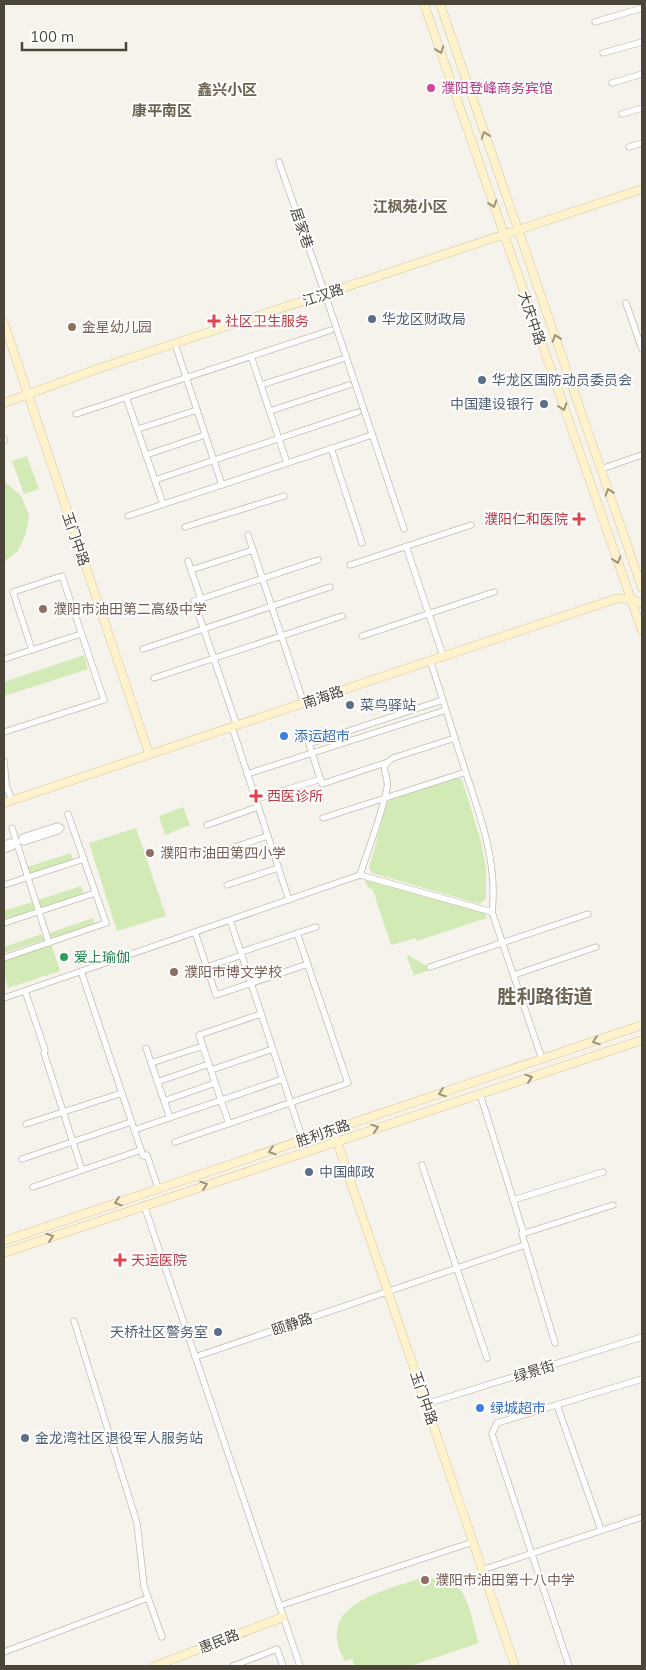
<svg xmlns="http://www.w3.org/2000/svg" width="646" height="1670" viewBox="0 0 646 1670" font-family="Mulish,'Noto Sans SC',sans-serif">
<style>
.green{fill:#d2eab5}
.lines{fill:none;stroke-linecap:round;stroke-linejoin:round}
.street-casing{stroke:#c2bbae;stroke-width:7}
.secondary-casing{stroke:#d6c79b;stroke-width:9}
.street{stroke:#fff;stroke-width:5.5}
.secondary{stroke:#fff3cd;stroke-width:8}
.oneway{stroke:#9c937c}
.hotel-dot{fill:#d1479c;stroke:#fff;stroke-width:2}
.service-dot{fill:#5c6f8a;stroke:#fff;stroke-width:2}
.health-dot{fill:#e0444e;stroke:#fff;stroke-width:2}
.education-dot{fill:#8d6e63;stroke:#fff;stroke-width:2}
.shop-dot{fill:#3f7fe0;stroke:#fff;stroke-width:2}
.leisure-dot{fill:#2e9e5b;stroke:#fff;stroke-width:2}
.labels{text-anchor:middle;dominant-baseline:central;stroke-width:4;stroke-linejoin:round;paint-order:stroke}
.hotel-label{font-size:14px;fill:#b23c85;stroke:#fff;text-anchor:start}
.street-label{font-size:14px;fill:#4b4439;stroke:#fff}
.service-label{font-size:14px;fill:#4e5e75;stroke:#fff;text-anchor:start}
.health-label{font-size:14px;fill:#be3a42;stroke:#fff;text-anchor:start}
.education-label{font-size:14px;fill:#785e54;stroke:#fff;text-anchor:start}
.shop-label{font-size:14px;fill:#366cbe;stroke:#fff;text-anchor:start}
.leisure-label{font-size:14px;fill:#27864d;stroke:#fff;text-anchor:start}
.neighbourhood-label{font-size:15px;font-weight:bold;fill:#6e6250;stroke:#fff}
.district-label{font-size:19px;font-weight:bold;fill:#6e6250;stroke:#fff}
</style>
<rect width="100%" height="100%" fill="#f6f3ec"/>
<g class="green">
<polygon points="27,456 39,489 24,494 12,461"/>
<polygon points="4,481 21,496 29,515 26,533 18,551 4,562"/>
<polygon points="84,655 88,669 4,696 4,682"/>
<polygon points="457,778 462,780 480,838 486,868 486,899 480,904 372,873 369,868 387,803 390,800"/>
<polygon points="183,807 190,825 165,835 159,816"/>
<polygon points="136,828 166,916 117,931 89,843"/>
<polygon points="71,853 73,861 30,875 27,867"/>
<polygon points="364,880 485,913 487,918 417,941 416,938 391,945 373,890 368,887"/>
<polygon points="81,886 84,894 41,908 38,900"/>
<polygon points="32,902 35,910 4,920 4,911"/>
<polygon points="93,918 95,924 51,938 49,933"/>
<polygon points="42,934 44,940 4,953 4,947"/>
<polygon points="51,943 60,971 8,988 4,973 4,960"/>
<polygon points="408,955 430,968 428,971 414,975 407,958"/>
<path d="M423,1577c49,2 44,30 56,66l-68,23h-56l-3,-7 -7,2c-32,-58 39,-69 78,-84z"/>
</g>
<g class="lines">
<defs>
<g id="street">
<polyline points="595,22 642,8"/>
<polyline points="603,53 642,42"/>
<polyline points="612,83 642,74"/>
<polyline points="622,114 642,108"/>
<polyline points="629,147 642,143"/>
<polyline points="279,162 325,294 404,529"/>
<polyline points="626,303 642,349"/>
<polyline points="175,344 222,485"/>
<polyline points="251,356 287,463"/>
<polyline points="261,385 342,359"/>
<polyline points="126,397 163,504"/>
<polyline points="270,411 349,385"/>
<polyline points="76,414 331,330"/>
<polyline points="138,429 197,410"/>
<polyline points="4,439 4,441"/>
<polyline points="331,448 362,543"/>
<polyline points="146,455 205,435"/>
<polyline points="601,469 642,455"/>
<polyline points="155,480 358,412"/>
<polyline points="128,516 372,435"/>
<polyline points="185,527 284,496"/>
<polyline points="248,535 304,704"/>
<polyline points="406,546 443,656"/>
<polyline points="188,561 201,599 194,601 237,726"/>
<polyline points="350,565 471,525"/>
<polyline points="191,570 253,550"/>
<polyline points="201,599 318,560"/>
<polyline points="362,636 494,592"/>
<polyline points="143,649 330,587"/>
<polyline points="4,659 81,634"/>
<path d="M430,660c12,36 23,73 35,110 15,45 33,93 27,142l50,147"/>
<polyline points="154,678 342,616"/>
<polyline points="232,727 289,900"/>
<polyline points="4,732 104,700 62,576 13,592 32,650"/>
<polyline points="4,761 6,783"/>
<polyline points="385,763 322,784 309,744 443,700"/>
<polyline points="247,774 446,710"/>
<polyline points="4,780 12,801"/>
<polyline points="256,799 321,779"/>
<polyline points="323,818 466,772"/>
<polyline points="207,825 258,807"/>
<polygon points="57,826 61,828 58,831 24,842 21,841 23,837"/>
<polyline points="12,828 49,943"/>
<polyline points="4,844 10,842 15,843 12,847 4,850"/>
<polyline points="217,853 268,836"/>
<path d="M360,875c9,-29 21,-57 27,-87 3,-15 -11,-19 6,-30l62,-20"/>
<polyline points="4,885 84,859"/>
<polyline points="227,885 278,868"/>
<polyline points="230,920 303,1140"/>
<polyline points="4,923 95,893"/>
<polyline points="195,932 216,995 308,964"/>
<polyline points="241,952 316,927"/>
<polyline points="4,958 106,923 68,814"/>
<polyline points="207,967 242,955"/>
<polyline points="430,967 588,914"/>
<polyline points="81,971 143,1156 147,1155 158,1188"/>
<polyline points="514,975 596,947"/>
<polyline points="25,991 45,1050 44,1053 82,1170"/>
<polyline points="4,998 360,875 492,912"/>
<polyline points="146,1048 170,1118"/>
<polyline points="151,1063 203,1046"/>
<polyline points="211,1070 273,1049"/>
<polyline points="157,1082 209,1064"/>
<polyline points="480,1094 523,1231 522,1234 555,1343"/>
<polyline points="164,1101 215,1083"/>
<polyline points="26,1124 122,1093"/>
<polyline points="229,1124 199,1035 261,1014"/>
<polyline points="134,1130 283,1079"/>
<polyline points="175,1142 348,1083 297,933"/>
<polyline points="22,1159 131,1122"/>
<polyline points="422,1165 487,1358"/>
<polyline points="33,1187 141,1150"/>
<polyline points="513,1200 603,1172"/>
<polyline points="144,1205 300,1666"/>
<polyline points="522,1234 613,1205"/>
<polyline points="74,1321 137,1523 144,1586 162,1637"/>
<polyline points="195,1357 525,1245"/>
<polyline points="426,1404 642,1337"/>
<polyline points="557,1405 601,1530"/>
<polyline points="482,1570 642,1517"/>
<polyline points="279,1606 473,1542"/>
<polyline points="4,1652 148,1598"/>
<polyline points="233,1666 277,1649 283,1666"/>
<polyline points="569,1666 492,1434 497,1423 642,1379"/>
</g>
<g id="secondary">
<polyline points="424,4 642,631"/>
<polyline points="440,4 642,588"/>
<polyline points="4,323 149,754"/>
<polyline points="4,403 97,369 642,189"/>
<path d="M4,803l611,-204c10,-2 17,2 27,4"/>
<polyline points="333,1130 515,1666"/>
<polyline points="4,1241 642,1025"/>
<polyline points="4,1253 642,1040"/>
<polyline points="155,1666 283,1617"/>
</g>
</defs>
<use href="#street" class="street-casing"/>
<use href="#secondary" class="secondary-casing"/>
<use href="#street" class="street"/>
<use href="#secondary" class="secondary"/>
</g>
<defs><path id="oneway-chevron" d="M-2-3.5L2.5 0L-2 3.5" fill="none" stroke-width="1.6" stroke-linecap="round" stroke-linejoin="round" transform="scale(1.25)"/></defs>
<g class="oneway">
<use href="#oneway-chevron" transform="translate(440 50) rotate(71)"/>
<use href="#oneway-chevron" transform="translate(485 135) rotate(-109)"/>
<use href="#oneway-chevron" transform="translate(493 204) rotate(71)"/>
<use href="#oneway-chevron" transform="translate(556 338) rotate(-109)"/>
<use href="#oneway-chevron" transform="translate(563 407) rotate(71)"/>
<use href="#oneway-chevron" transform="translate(609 492) rotate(-109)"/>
<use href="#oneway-chevron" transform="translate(617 560) rotate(71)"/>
<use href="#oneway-chevron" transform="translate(596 1041) rotate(161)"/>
<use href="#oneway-chevron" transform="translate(529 1078) rotate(-18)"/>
<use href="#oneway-chevron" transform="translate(442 1093) rotate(161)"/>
<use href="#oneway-chevron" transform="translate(375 1128) rotate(-18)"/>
<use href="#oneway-chevron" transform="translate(272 1151) rotate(161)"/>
<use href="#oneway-chevron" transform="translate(204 1185) rotate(-19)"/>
<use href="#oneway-chevron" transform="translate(118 1202) rotate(161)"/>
<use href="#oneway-chevron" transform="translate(50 1237) rotate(-19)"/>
</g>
<circle class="hotel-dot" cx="431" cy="88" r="5"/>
<g class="service-dot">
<circle cx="372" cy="319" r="5"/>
<circle cx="482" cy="380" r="5"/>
<circle cx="544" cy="404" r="5"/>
<circle cx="350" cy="705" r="5"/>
<circle cx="309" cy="1172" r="5"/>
<circle cx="218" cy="1332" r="5"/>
<circle cx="25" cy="1438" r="5"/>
</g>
<g class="health-dot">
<path d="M211.5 313.5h5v5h5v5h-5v5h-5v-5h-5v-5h5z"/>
<path d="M576.5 511.5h5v5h5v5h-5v5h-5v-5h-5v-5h5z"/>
<path d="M253.5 788.5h5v5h5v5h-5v5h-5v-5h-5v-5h5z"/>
<path d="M117.5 1252.5h5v5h5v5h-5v5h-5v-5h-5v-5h5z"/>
</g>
<g class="education-dot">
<circle cx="72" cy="327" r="5"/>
<circle cx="43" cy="609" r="5"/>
<circle cx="150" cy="853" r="5"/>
<circle cx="174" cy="972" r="5"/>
<circle cx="425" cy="1580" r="5"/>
</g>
<g class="shop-dot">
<circle cx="284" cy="736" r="5"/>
<circle cx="480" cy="1408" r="5"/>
</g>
<circle class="leisure-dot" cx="64" cy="957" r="5"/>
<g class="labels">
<g class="hotel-label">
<text x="441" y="88">濮阳登峰商务宾馆</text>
</g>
<g class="street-label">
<text transform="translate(302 228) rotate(71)">居家巷</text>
<text transform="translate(323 295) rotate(-18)">江汉路</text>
<text transform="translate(532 318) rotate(71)">大庆中路</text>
<text transform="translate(76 539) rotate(71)">玉门中路</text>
<text transform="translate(323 697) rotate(-19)">南海路</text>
<text transform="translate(323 1133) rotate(-19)">胜利东路</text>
<text transform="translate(292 1324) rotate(-19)">颐静路</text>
<text transform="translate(534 1371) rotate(-17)">绿景街</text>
<text transform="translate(424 1398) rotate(71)">玉门中路</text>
<text transform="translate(219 1641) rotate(-21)">惠民路</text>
</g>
<g class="service-label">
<text x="382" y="319">华龙区财政局</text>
<text x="492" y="380">华龙区国防动员委员会</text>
<text x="534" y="404" text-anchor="end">中国建设银行</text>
<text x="360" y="705">菜鸟驿站</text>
<text x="319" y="1172">中国邮政</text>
<text x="208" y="1332" text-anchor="end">天桥社区警务室</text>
<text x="35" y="1438">金龙湾社区退役军人服务站</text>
</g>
<g class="health-label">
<text x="225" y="321">社区卫生服务</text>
<text x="568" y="519" text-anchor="end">濮阳仁和医院</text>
<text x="267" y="796">西医诊所</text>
<text x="131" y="1260">天运医院</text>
</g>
<g class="education-label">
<text x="82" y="327">金星幼儿园</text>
<text x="53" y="609">濮阳市油田第二高级中学</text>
<text x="160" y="853">濮阳市油田第四小学</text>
<text x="184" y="972">濮阳市博文学校</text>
<text x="435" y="1580">濮阳市油田第十八中学</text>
</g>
<g class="shop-label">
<text x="294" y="736">添运超市</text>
<text x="490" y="1408">绿城超市</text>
</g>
<g class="leisure-label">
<text x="74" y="957">爱上瑜伽</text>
</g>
<g class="neighbourhood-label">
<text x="227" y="89">鑫兴小区</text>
<text x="162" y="110">康平南区</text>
<text x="410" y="206">江枫苑小区</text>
</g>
<g class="district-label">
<text x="545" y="996">胜利路街道</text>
</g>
</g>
<rect width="646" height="1670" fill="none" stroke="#4b4439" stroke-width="10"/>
<path d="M22 42v8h104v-8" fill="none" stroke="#4b4439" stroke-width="2.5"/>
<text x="30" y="42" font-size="15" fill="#4b4439" stroke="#ffffff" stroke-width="4" paint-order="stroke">100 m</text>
</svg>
